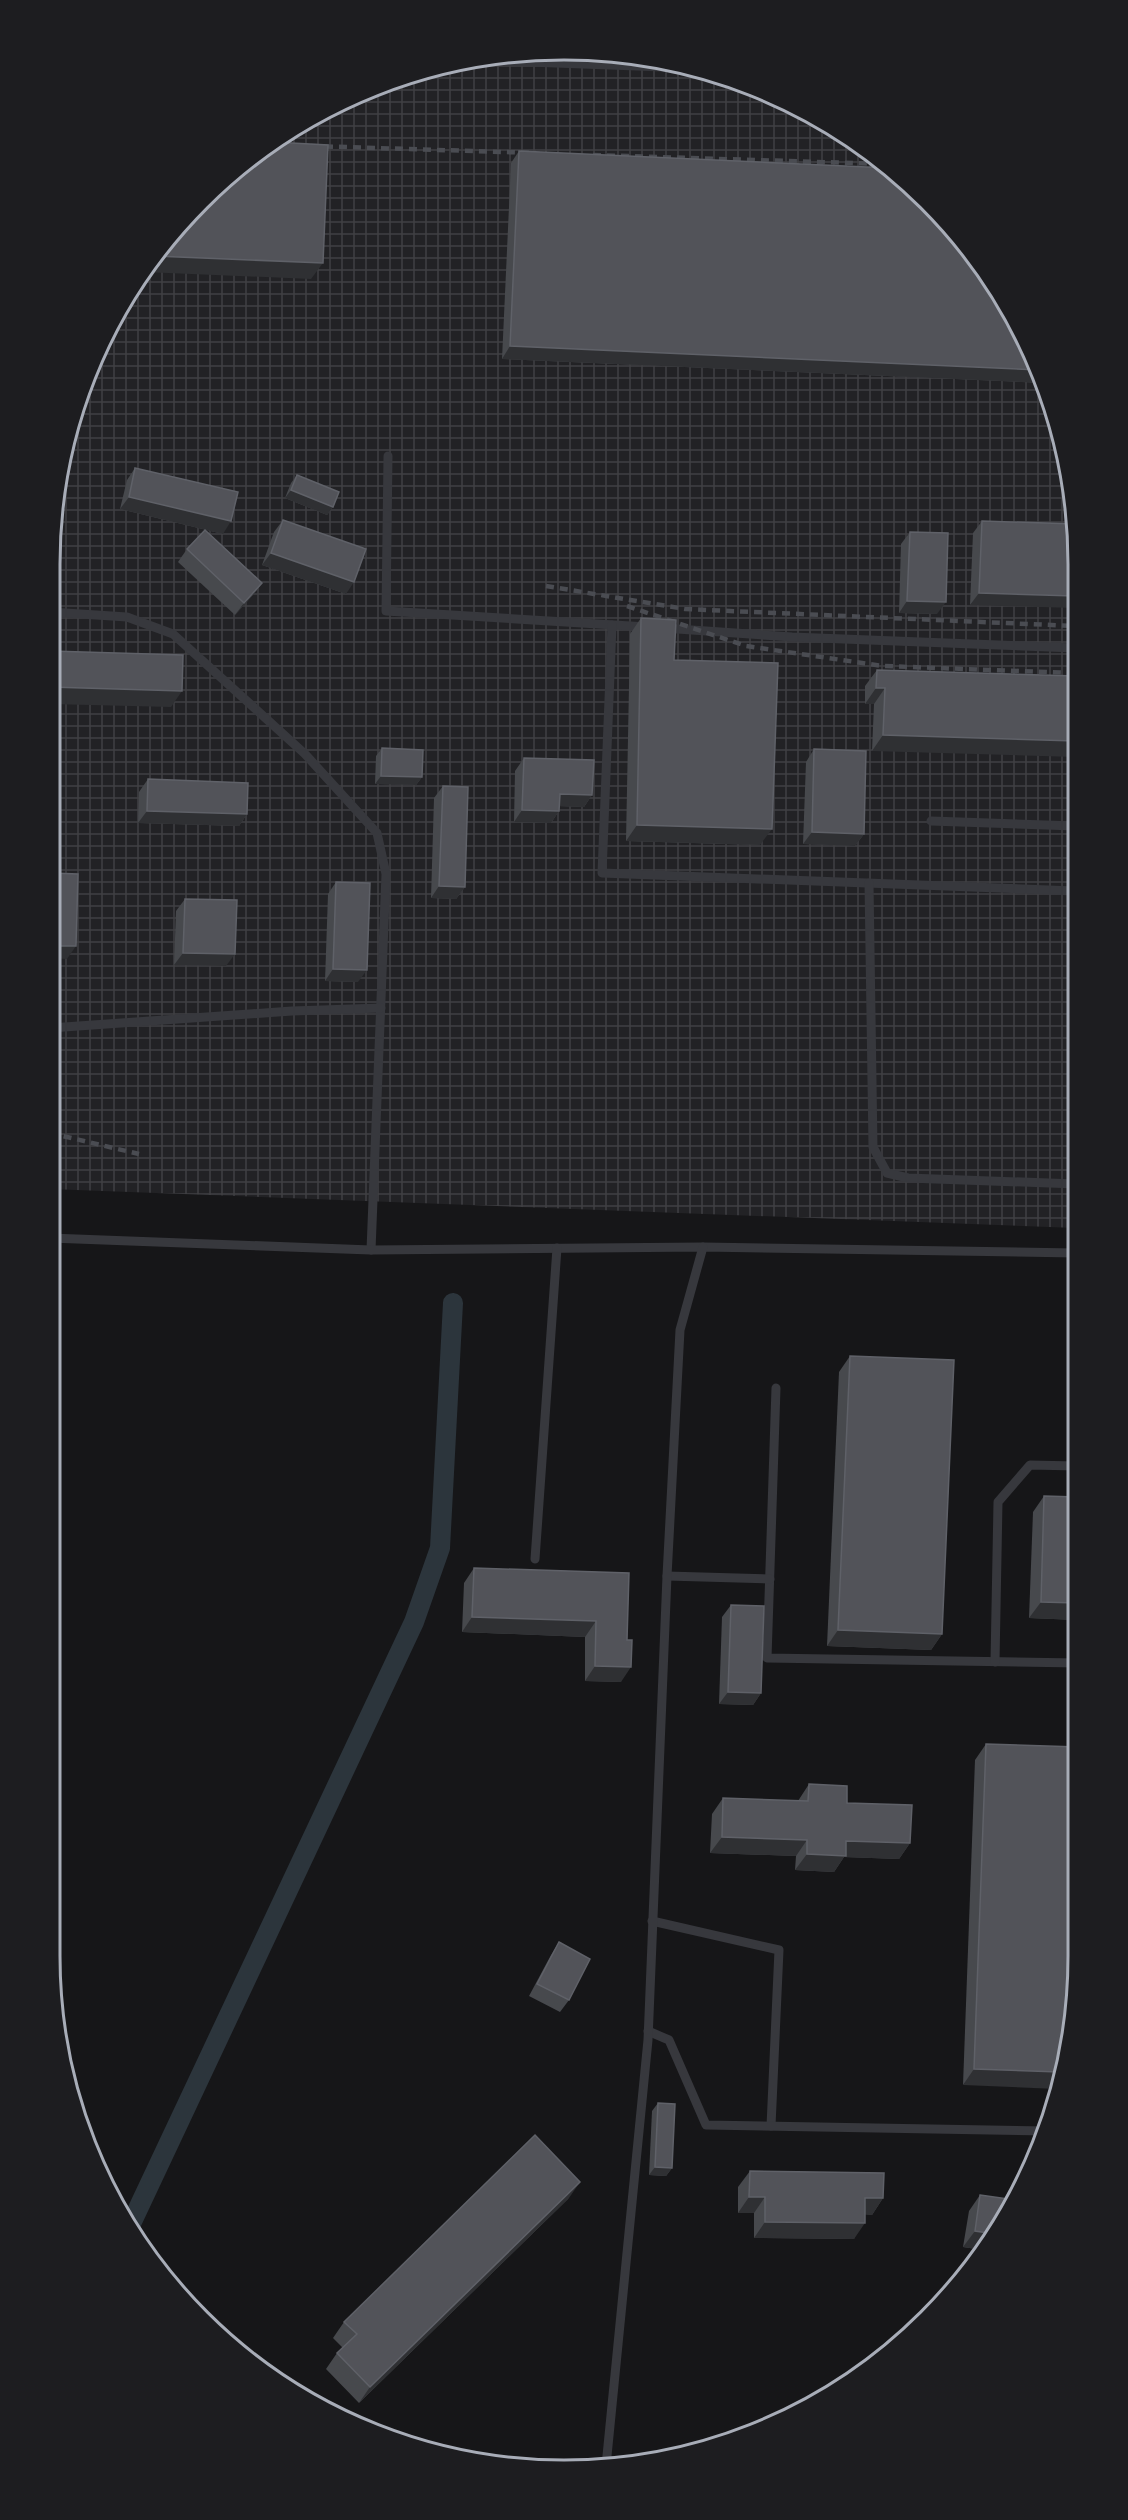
<svg xmlns="http://www.w3.org/2000/svg" width="1128" height="2520" viewBox="0 0 1128 2520" font-family="Manrope,sans-serif">
<style>
.industrial{fill:url(#industrial-grid)}
.lines{fill:none;stroke-linecap:round;stroke-linejoin:round}
.canal{stroke:#2c353c;stroke-width:20}
.lane{stroke:#37383d;stroke-width:9}
.rail{stroke:#4a4c52;stroke-width:4.5;stroke-dasharray:8 6;stroke-linecap:butt}
.wall{fill:#47494d}
.shaded-wall{fill:#2f3033}
.building{fill:#525359;stroke:#5f6168;stroke-width:1.5}
.rim{fill:none;stroke:#a8adb8;stroke-width:3}
</style>
<defs>
<pattern id="industrial-grid" width="8" height="8" patternUnits="userSpaceOnUse" patternTransform="scale(1.5)"><rect width="8" height="8" fill="#222225"/><path d="M0 4h8M4 0v8" fill="none" stroke="#3f3f43"/></pattern>
</defs>
<rect width="100%" height="100%" fill="#161618"/>
<polygon class="industrial" points="531,51 631,54 730,77 877,156 972,251 1039,367 1074,497 1076,1228 50,1189 50,564 77,398 119,306 177,225 251,156 337,102 431,67"/>
<g class="lines">
<polyline class="canal" points="129,2228 414,1622 440,1548 453,1303"/>
<g class="lane">
<polyline points="472,60 691,68"/>
<polyline points="388,456 386,611 647,627"/>
<polyline points="50,612 127,617 173,634 305,754 377,833 386,874 371,1250"/>
<polyline points="612,625 602,873 1075,891"/>
<polyline points="663,628 792,637 1075,648"/>
<polyline points="931,821 1075,826"/>
<polyline points="869,883 873,1147 887,1173 908,1178 1076,1184"/>
<polyline points="50,1028 292,1011 381,1008"/>
<polyline points="50,1238 371,1250 703,1247 1076,1253"/>
<polyline points="776,1388 767,1658 1078,1663"/>
<polyline points="535,1559 557,1248"/>
<polyline points="667,1576 770,1579"/>
<polyline points="995,1662 998,1502 1030,1465 1077,1466"/>
<polyline points="652,1921 779,1950 771,2126"/>
<polyline points="648,2031 669,2040 706,2125 1047,2131"/>
<polyline points="606,2466 648,2040 667,1576 680,1330 703,1247"/>
</g>
<g class="rail">
<polyline points="311,146 536,153"/>
<polyline points="593,155 885,164"/>
<polyline points="546,586 685,609 1074,626"/>
<polyline points="627,606 746,646 883,666 1075,673"/>
<polyline points="50,1133 139,1154"/>
</g>
</g>
<g class="wall">
<polygon points="519,151 1039,367 1044,383 502,359 511,163"/>
<polygon points="135,468 223,534 120,509 127,480"/>
<polygon points="297,475 333,507 327,515 285,498 291,483"/>
<polygon points="283,520 346,594 262,565 274,532"/>
<polygon points="982,521 1074,524 970,605 973,533"/>
<polygon points="910,532 937,614 899,613 901,544"/>
<polygon points="187,549 262,583 253,595 235,615 178,562"/>
<polygon points="641,618 760,845 626,841 630,634"/>
<polygon points="877,670 1075,676 872,751 874,704 865,704 865,686"/>
<polygon points="382,748 422,777 416,785 375,784 376,756"/>
<polygon points="814,749 864,834 855,846 803,844 806,762"/>
<polygon points="524,758 592,795 584,807 559,806 559,811 551,823 514,822 515,771"/>
<polygon points="148,779 247,814 239,826 138,823 139,792"/>
<polygon points="443,786 465,887 456,899 431,898 434,798"/>
<polygon points="336,882 358,982 325,981 328,894"/>
<polygon points="185,899 226,966 174,965 176,911"/>
<polygon points="850,1356 942,1634 931,1650 827,1646 839,1372"/>
<polygon points="1044,1496 1077,1497 1077,1620 1029,1618 1033,1512"/>
<polygon points="474,1568 629,1573 627,1640 621,1682 585,1681 585,1637 462,1632 464,1583"/>
<polygon points="731,1605 761,1693 753,1705 719,1704 722,1617"/>
<polygon points="986,1744 1078,1956 963,2085 975,1760"/>
<polygon points="809,1784 847,1803 910,1843 899,1859 844,1857 834,1872 795,1870 796,1856 710,1853 712,1814 723,1798 798,1801"/>
<polygon points="559,1942 569,2000 560,2012 529,1996 551,1955"/>
<polygon points="658,2103 672,2168 666,2176 649,2175 652,2111"/>
<polygon points="750,2171 883,2198 872,2215 865,2214 854,2239 754,2238 754,2213 738,2213 738,2187"/>
<polygon points="980,2195 1010,2213 983,2250 963,2247 969,2211"/>
<polygon points="569,2198 359,2403 326,2369 337,2353 343,2348 333,2338 344,2322"/>
</g>
<g class="shaded-wall">
<polygon points="155,256 323,263 311,279 144,272"/>
<polygon points="510,346 1040,370 1044,383 502,359"/>
<polygon points="291,490 333,507 327,515 285,498"/>
<polygon points="129,497 231,521 223,534 120,509"/>
<polygon points="271,553 354,582 346,594 262,565"/>
<polygon points="262,583 253,595 235,615 244,603"/>
<polygon points="979,593 1074,596 1074,608 970,605"/>
<polygon points="907,601 946,602 937,614 899,613"/>
<polygon points="50,687 182,691 171,707 50,704"/>
<polygon points="876,688 885,688 874,704 865,704"/>
<polygon points="883,735 1075,741 1075,757 872,751"/>
<polygon points="381,776 422,777 416,785 375,784"/>
<polygon points="560,794 592,795 584,807 551,806"/>
<polygon points="522,810 559,811 551,823 514,822"/>
<polygon points="147,811 247,814 239,826 138,823"/>
<polygon points="637,825 772,829 760,845 626,841"/>
<polygon points="812,832 864,834 855,846 803,844"/>
<polygon points="439,886 465,887 456,899 431,898"/>
<polygon points="50,946 76,946 67,959 50,958"/>
<polygon points="183,953 235,954 226,966 174,965"/>
<polygon points="333,969 367,970 358,982 325,981"/>
<polygon points="1041,1602 1077,1603 1077,1620 1029,1618"/>
<polygon points="472,1617 596,1621 585,1637 462,1632"/>
<polygon points="838,1630 942,1634 931,1650 827,1646"/>
<polygon points="595,1666 631,1667 621,1682 585,1681"/>
<polygon points="728,1692 761,1693 753,1705 719,1704"/>
<polygon points="722,1837 807,1840 796,1856 710,1853"/>
<polygon points="846,1841 910,1843 899,1859 844,1857 834,1872 795,1870 807,1854"/>
<polygon points="974,2069 1059,2072 1057,2089 963,2085"/>
<polygon points="655,2167 672,2168 666,2176 649,2175"/>
<polygon points="580,2182 569,2198 359,2403 370,2387"/>
<polygon points="749,2197 765,2197 754,2213 738,2213"/>
<polygon points="865,2198 883,2198 872,2215 854,2214"/>
<polygon points="765,2222 865,2223 854,2239 754,2238"/>
<polygon points="975,2231 995,2234 983,2250 963,2247"/>
</g>
<g class="building">
<polygon points="273,142 328,145 323,263 155,256 177,225 251,156"/>
<polygon points="519,151 889,168 972,251 1039,367 1040,370 510,346"/>
<polygon points="135,468 238,492 231,521 129,497"/>
<polygon points="297,475 339,492 333,507 291,490"/>
<polygon points="283,520 366,549 354,582 271,553"/>
<polygon points="982,521 1074,524 1074,596 979,593"/>
<polygon points="205,530 262,583 244,603 187,549"/>
<polygon points="910,532 948,533 946,602 907,601"/>
<polygon points="641,618 676,620 674,660 778,663 772,829 637,825"/>
<polygon points="50,651 183,655 182,691 50,687"/>
<polygon points="877,670 1075,676 1075,741 883,735 885,688 876,688"/>
<polygon points="382,748 423,750 422,777 381,776"/>
<polygon points="814,749 866,751 864,834 812,832"/>
<polygon points="524,758 594,760 592,795 560,794 559,811 522,810"/>
<polygon points="148,779 248,783 247,814 147,811"/>
<polygon points="443,786 468,787 465,887 439,886"/>
<polygon points="50,823 52,823 51,860 50,860"/>
<polygon points="50,873 78,874 76,946 50,946"/>
<polygon points="336,882 370,883 367,970 333,969"/>
<polygon points="185,899 237,900 235,954 183,953"/>
<polygon points="850,1356 954,1360 942,1634 838,1630"/>
<polygon points="1044,1496 1077,1497 1077,1603 1041,1602"/>
<polygon points="474,1568 629,1573 627,1640 632,1640 631,1667 595,1666 596,1621 472,1617"/>
<polygon points="731,1605 764,1606 761,1693 728,1692"/>
<polygon points="986,1744 1078,1747 1078,1956 1059,2072 974,2069"/>
<polygon points="809,1784 847,1786 847,1803 912,1805 910,1843 846,1841 846,1856 807,1854 807,1840 722,1837 723,1798 808,1801"/>
<polygon points="559,1942 590,1959 569,2000 537,1984"/>
<polygon points="658,2103 675,2104 672,2168 655,2167"/>
<polygon points="535,2135 580,2182 370,2387 337,2353 357,2334 344,2322"/>
<polygon points="750,2171 884,2173 883,2198 865,2198 865,2223 765,2222 765,2197 749,2197"/>
<polygon points="980,2195 1016,2200 1010,2213 995,2234 975,2231"/>
</g>
<path d="M0 0H1128V2520H0ZM564 60H564A504 504 0 0 1 1068 564V1956A504 504 0 0 1 564 2460H564A504 504 0 0 1 60 1956V564A504 504 0 0 1 564 60Z" fill="#1d1d20" fill-rule="evenodd"/>
<path class="rim" d="M564 60H564A504 504 0 0 1 1068 564V1956A504 504 0 0 1 564 2460H564A504 504 0 0 1 60 1956V564A504 504 0 0 1 564 60Z"/>
</svg>
